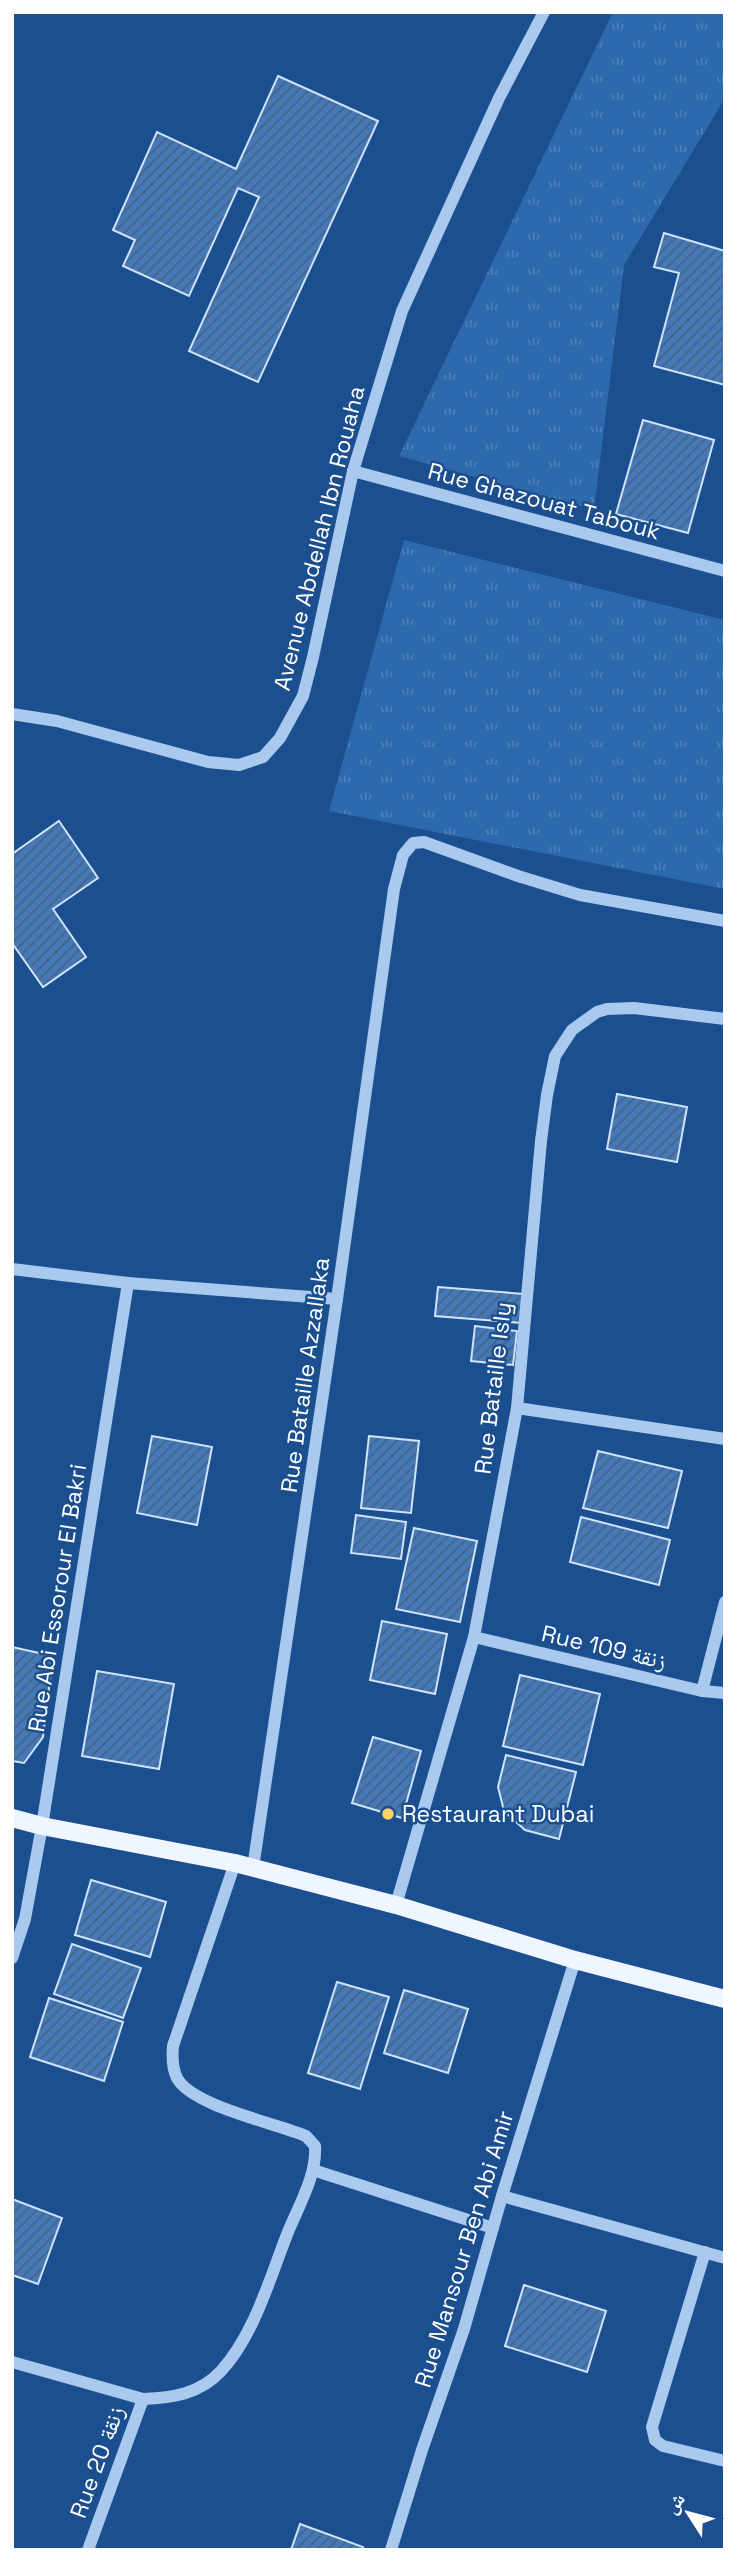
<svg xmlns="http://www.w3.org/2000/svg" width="737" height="2562" viewBox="0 0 737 2562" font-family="'Space Grotesk','Noto Naskh Arabic',sans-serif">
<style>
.grass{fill:url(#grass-tufts)}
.building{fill:url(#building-hatch);stroke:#cfe3fa;stroke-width:2}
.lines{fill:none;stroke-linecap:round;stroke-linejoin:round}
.minor{stroke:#a9c9ee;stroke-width:12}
.major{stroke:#f0f6ff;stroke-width:18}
.poi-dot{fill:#ffd166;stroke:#1b4f8f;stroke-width:2.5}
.labels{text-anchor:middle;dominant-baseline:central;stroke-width:5;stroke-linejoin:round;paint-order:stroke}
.street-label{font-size:23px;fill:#fff;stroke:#1b4f8f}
.poi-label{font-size:23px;fill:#fff;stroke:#1b4f8f;text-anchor:start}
</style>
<defs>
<pattern id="grass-tufts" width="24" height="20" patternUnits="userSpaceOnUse" patternTransform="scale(1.75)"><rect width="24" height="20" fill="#2e69ad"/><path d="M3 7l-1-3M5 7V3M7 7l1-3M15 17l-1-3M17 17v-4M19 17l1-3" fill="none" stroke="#4d80b9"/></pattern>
<pattern id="building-hatch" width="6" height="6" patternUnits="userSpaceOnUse" patternTransform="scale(1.75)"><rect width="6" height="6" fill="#4478b7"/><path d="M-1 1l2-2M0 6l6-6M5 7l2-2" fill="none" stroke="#486282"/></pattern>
</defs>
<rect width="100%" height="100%" fill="#1b4f8f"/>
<g class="grass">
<polygon points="613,12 725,12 725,98 624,265 594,510 399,456"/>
<polygon points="404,540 725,620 725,889 329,811"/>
</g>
<g class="building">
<polygon points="278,76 378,121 258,382 189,351 259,197 238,188 189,296 123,266 135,240 113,230 157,132 236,169"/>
<polygon points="664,233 725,251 725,385 654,366 679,273 654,267"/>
<polygon points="643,420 714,440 688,533 616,514"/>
<polygon points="59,821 98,878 53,909 86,957 43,987 12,943 12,854"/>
<polygon points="617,1094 687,1107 677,1162 607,1149"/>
<polygon points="438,1287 524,1294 522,1323 435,1316"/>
<polygon points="475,1326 517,1331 513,1365 471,1361"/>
<polygon points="152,1436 212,1447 197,1525 137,1513"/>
<polygon points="369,1436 419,1441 411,1513 361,1508"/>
<polygon points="598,1451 682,1471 668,1528 583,1508"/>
<polygon points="356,1515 406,1522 401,1559 351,1553"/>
<polygon points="581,1517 670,1540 659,1585 570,1562"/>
<polygon points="414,1528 477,1541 460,1622 396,1609"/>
<polygon points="382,1621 447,1634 435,1694 370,1680"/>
<polygon points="12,1647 53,1656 43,1737 24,1763 12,1761"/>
<polygon points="97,1671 174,1684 159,1769 82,1756"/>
<polygon points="520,1675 600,1694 583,1765 503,1746"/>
<polygon points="373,1737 421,1751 402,1818 352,1803"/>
<polygon points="506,1755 576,1772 559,1839 525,1830 504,1811 498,1787"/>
<polygon points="91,1880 166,1902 150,1957 75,1935"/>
<polygon points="72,1944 141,1968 123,2018 54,1994"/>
<polygon points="337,1982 389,1997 360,2089 308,2073"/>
<polygon points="404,1990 468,2009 448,2073 384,2053"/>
<polygon points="49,1998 123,2022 104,2081 30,2057"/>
<polygon points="12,2199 62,2218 38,2284 12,2275"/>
<polygon points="524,2285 606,2311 587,2372 505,2346"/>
<polygon points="300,2524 363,2547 362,2550 291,2550"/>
</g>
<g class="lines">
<g class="minor">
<polyline points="353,471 725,571"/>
<polyline points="12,714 57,721 208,762 239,765 263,757 280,738 303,696 313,657 353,471 402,311 499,98 544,12"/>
<polyline points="12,1269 128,1283 337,1299"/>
<polyline points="517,1408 725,1439"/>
<polyline points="474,1637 702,1691 725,1693"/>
<polyline points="702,1691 725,1602"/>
<polyline points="253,1868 337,1299 394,889 403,855 413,843 424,842 518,876 580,895 725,921"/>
<polyline points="396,1905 474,1637 517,1408 541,1141 547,1095 555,1056 572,1030 597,1012 607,1009 634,1008 725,1019"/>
<polyline points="12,1958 25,1919 42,1826 128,1283"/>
<polyline points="313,2170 493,2228"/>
<polyline points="502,2196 725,2258"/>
<polyline points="705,2252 652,2427 655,2440 663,2446 725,2461"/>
<path d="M12,2362l131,37c29,-1 57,-5 78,-28 34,-37 49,-94 67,-139 11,-27 29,-57 27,-86l-9,-10c-31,-13 -114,-30 -129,-58 -5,-10 -5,-21 -4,-32l62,-183"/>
<polyline points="88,2550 143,2399"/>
<polyline points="391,2550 422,2450 464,2329 502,2196 575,1960"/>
</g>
<polyline class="major" points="12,1818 42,1826 235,1863 396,1905 575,1960 725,1999"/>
</g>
<circle class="poi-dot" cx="388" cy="1814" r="7"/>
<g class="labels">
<g class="street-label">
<text transform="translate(544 501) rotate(15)">Rue Ghazouat Tabouk</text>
<text transform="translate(319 538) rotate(-76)">Avenue Abdellah Ibn Rouaha</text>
<text transform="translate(305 1375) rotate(-82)">Rue Bataille Azzallaka</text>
<text transform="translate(493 1388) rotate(-83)">Rue Bataille Isly</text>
<text transform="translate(57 1598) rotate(-81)">Rue Abi Essorour El Bakri</text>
<text transform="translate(604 1647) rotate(13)">Rue 109 زنقة</text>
<text transform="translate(464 2249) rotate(-73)">Rue Mansour Ben Abi Amir</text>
<text transform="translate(97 2462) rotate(-70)">Rue 20 زنقة</text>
</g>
<g class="poi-label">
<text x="402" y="1814">Restaurant Dubai</text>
</g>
</g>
<rect width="737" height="2562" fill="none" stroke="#ffffff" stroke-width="28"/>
<g transform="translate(688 2513) rotate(306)" stroke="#1b4f8f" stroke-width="5" paint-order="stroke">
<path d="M0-5L12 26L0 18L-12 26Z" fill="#ffffff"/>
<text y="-10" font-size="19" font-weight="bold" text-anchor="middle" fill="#ffffff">ش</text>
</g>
</svg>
